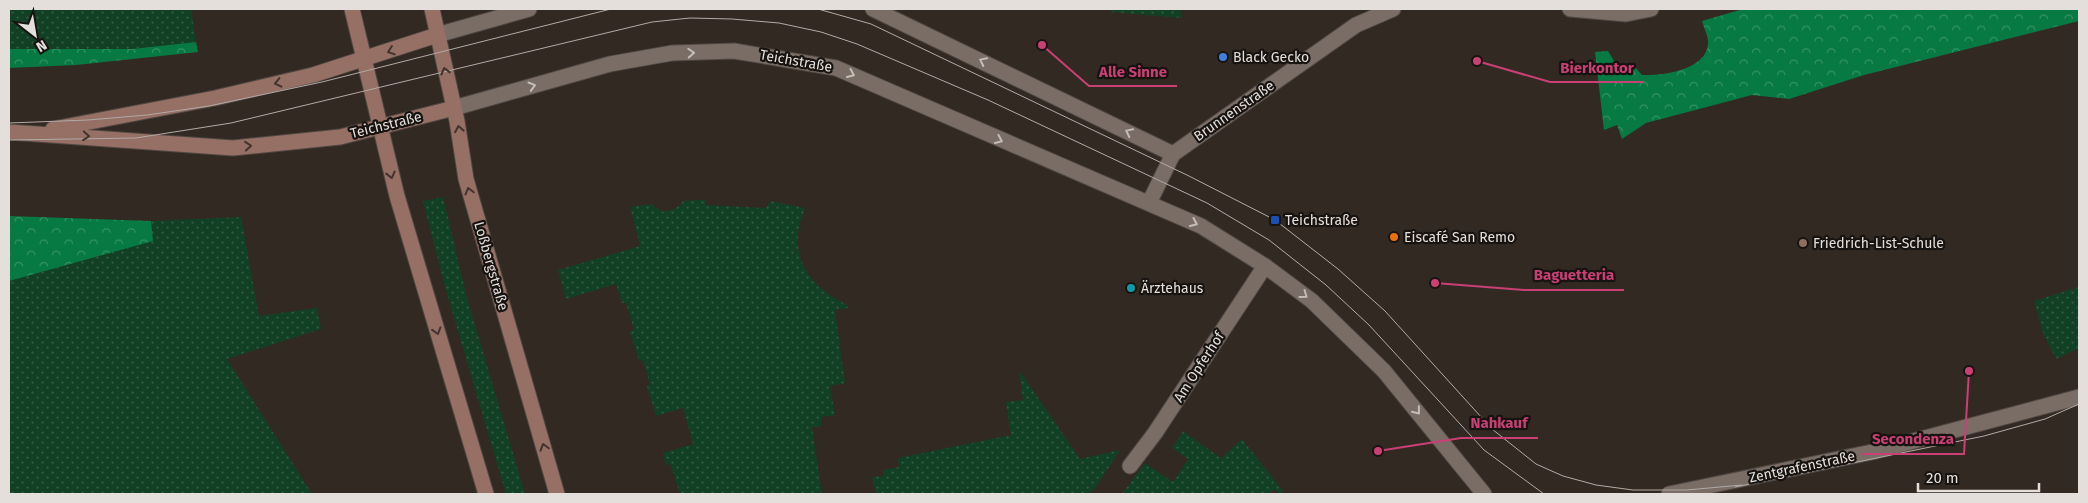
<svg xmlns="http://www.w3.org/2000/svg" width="2088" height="503" viewBox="0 0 2088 503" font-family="'Fira Sans',sans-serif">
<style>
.green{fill:url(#green-dots)}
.forest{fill:url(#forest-crowns)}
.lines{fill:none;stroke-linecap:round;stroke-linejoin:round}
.minor-casing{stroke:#4f4742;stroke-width:17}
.tertiary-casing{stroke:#4f4742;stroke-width:17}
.secondary-casing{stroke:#4f4742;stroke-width:17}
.minor{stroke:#796d66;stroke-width:15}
.tertiary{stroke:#796d66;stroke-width:15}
.secondary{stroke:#966f65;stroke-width:15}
.tram{stroke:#b1aaa6;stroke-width:1}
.oneway{stroke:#43332e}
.oneway2{stroke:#c5bdb8}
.shop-dot{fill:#3f7fe0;stroke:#171310;stroke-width:2}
.transit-dot{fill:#1a4fb4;stroke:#171310;stroke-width:2}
.food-dot{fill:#e8710a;stroke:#171310;stroke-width:2}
.education-dot{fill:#8d6e63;stroke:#171310;stroke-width:2}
.culture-dot{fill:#0f9aa8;stroke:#171310;stroke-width:2}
.labels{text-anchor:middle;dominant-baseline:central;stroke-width:4.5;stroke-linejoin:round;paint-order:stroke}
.poi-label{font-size:14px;fill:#e5dfdb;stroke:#171310;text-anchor:start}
.street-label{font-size:14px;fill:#e5dfdb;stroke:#171310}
.leader{fill:none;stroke:#c94075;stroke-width:2}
.callout-dot{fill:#c94075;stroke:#171310;stroke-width:2}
.callout-label{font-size:15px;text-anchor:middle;font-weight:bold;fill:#c94075;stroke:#171310;stroke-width:4.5;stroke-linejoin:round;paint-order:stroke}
</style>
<defs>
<pattern id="green-dots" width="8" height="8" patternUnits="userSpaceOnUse" patternTransform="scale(1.25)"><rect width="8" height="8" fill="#114024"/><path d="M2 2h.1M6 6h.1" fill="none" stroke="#345b43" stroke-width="1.8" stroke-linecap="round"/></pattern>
<pattern id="forest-crowns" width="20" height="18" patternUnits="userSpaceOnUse" patternTransform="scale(1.25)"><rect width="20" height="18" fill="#067a42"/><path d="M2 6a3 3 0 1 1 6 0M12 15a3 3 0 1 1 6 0" fill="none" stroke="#369366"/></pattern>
</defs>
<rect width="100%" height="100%" fill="#332923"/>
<g class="green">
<polygon points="9,9 191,9 196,42 132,49 9,49"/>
<polygon points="1111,9 1180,9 1182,18 1111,12"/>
<polygon points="443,197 467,298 525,494 506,494 447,294 423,201"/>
<path d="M698,200h7v5l61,3 4,-7 35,7c-3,8 -6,17 -7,26 -3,33 20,58 48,70l2,4 -13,2 10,73 -15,3 5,29 -14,2v9l-9,2 10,66h-142l-10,-31 -4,2 -3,-12 30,-9 -10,-36 -27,8 -9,-30 3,-1 -7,-25 -4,1 -9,-29 4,-2 -8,-27h-4l-6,-19 -50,15 -8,-29 82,-24 -10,-39 22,-3c9,11 24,8 31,-3z"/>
<polygon points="241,217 259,316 317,308 321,329 227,359 312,494 9,494 9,281 152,241 151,221"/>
<polygon points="2079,287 2079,348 2056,359 2043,333 2034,301"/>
<polygon points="1019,370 1080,459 1120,450 1096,487 1089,494 876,494 872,477 884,476 883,470 899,467 898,458 1011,435 1006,402 1023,400"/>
<polygon points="1183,431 1221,458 1242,439 1283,491 1279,494 1276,489 1268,494 1122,494 1145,463 1173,482 1188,459 1172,448"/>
</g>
<g class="forest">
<path d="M1743,9h336v12l-215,54 -75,24 -37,-4 -106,28 -24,16 -5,-14 -13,5 -9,-78 13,-1 11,18 15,-3 8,9c20,1 64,-5 66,-31 1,-6 -4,-16 -6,-23z"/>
<polygon points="196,42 198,52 76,65 9,68 9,49 132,49"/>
<polygon points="9,216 151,221 153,241 9,281"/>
</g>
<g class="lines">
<defs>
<g id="minor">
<polyline points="873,9 1173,154"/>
<polyline points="1570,9 1626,14 1651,9"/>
<polyline points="437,35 529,9"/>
<polyline points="454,108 610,64 672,53 734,51 836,68 1201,226 1265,266 1312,301 1384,371 1484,494"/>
<polyline points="1149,203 1173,154 1356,25 1393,9"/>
<polyline points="1130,466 1155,433 1265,266"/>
</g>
<polyline id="tertiary" points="1669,494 1872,452 2079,397"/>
<g id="secondary">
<polyline points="352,9 397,196 486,494"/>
<polyline points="432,9 457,121 466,179 557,494"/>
<polyline points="53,129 215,98 313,75 437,35"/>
<polyline points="9,132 233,148 340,137 454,108"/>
</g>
</defs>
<use href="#minor" class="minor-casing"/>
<use href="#tertiary" class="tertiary-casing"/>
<use href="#secondary" class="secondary-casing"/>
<use href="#minor" class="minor"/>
<use href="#tertiary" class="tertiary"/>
<use href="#secondary" class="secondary"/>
<g class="tram">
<polyline points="818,9 871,24 1189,176 1275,220 1338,269 1385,311 1492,429 1536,464 1563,476 1596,485 1633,490 1687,490 1742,485"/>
<polyline points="9,123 88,120 147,115 209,106 322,82 611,9"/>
<polyline points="9,140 136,138 231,123 652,22 690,18 732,19 779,23 821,32 857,44 988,100 1207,203 1269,240 1326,285 1369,325 1484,450 1544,494"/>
<polyline points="1735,487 1984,436 2045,419 2079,404"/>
</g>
</g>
<defs><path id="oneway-chevron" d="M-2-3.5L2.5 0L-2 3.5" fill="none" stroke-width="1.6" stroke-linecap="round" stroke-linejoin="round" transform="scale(1.25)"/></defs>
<g class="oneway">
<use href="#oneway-chevron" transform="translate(391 51) rotate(161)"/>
<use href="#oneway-chevron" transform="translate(445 71) rotate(-104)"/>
<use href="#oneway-chevron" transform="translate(278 83) rotate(167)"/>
<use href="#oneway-chevron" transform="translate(459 129) rotate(-100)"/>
<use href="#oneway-chevron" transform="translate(86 136) rotate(5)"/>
<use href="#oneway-chevron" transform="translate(248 146) rotate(-5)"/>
<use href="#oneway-chevron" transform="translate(391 175) rotate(76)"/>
<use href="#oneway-chevron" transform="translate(469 191) rotate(-105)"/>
<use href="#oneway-chevron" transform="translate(437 331) rotate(73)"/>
<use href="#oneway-chevron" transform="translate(544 447) rotate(-106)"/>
</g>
<g class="oneway2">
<use href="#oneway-chevron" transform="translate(691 53) rotate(-3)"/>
<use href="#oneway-chevron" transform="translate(983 61) rotate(-154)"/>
<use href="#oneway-chevron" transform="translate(851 74) rotate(24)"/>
<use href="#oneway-chevron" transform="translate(532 86) rotate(-16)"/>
<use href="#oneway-chevron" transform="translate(1129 132) rotate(-154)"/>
<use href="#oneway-chevron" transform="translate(999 140) rotate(24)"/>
<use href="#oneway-chevron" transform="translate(1194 223) rotate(24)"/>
<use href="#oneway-chevron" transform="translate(1304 295) rotate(36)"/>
<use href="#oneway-chevron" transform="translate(1417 411) rotate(51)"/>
</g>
<circle class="shop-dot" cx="1223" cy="57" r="5"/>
<rect class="transit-dot" x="1270" y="215" width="10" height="10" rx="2.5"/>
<circle class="food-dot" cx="1394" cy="237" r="5"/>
<circle class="education-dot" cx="1803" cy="243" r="5"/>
<circle class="culture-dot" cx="1131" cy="288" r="5"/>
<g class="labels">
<g class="poi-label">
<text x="1233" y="57">Black Gecko</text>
<text x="1285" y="220">Teichstraße</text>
<text x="1404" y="237">Eiscafé San Remo</text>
<text x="1813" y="243">Friedrich-List-Schule</text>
<text x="1141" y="288">Ärztehaus</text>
</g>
<g class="street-label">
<text transform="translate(796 61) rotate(10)">Teichstraße</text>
<text transform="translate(1234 111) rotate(-35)">Brunnenstraße</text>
<text transform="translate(386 125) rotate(-14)">Teichstraße</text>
<text transform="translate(491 266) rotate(74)">Loßbergstraße</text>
<text transform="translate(1199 367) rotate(-57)">Am Opferhof</text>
<text transform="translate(1802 467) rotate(-12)">Zentgrafenstraße</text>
</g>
</g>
<path class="leader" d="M1477 61L1550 82H1644M1042 45L1089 86H1177M1435 283L1524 290H1624M1378 451L1461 438H1538M1969 371L1964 454H1862"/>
<g class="callout-dot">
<circle cx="1477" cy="61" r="5"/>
<circle cx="1042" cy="45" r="5"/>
<circle cx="1435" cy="283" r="5"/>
<circle cx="1378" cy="451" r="5"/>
<circle cx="1969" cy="371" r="5"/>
</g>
<g class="callout-label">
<text x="1597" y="73">Bierkontor</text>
<text x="1133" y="77">Alle Sinne</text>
<text x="1574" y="280">Baguetteria</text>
<text x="1499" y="428">Nahkauf</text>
<text x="1913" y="444">Secondenza</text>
</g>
<rect width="2088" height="503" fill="none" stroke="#e5dfdb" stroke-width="20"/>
<g transform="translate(35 35) rotate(149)" stroke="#171310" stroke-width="4" paint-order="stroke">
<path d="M0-4L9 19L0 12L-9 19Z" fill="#e5dfdb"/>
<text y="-8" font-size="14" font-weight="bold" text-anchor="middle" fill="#e5dfdb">N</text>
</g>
<path d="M1918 483v8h121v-8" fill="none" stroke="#e5dfdb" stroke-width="2.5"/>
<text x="1926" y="483" font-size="15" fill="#e5dfdb" stroke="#171310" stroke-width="4" paint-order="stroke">20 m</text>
</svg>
